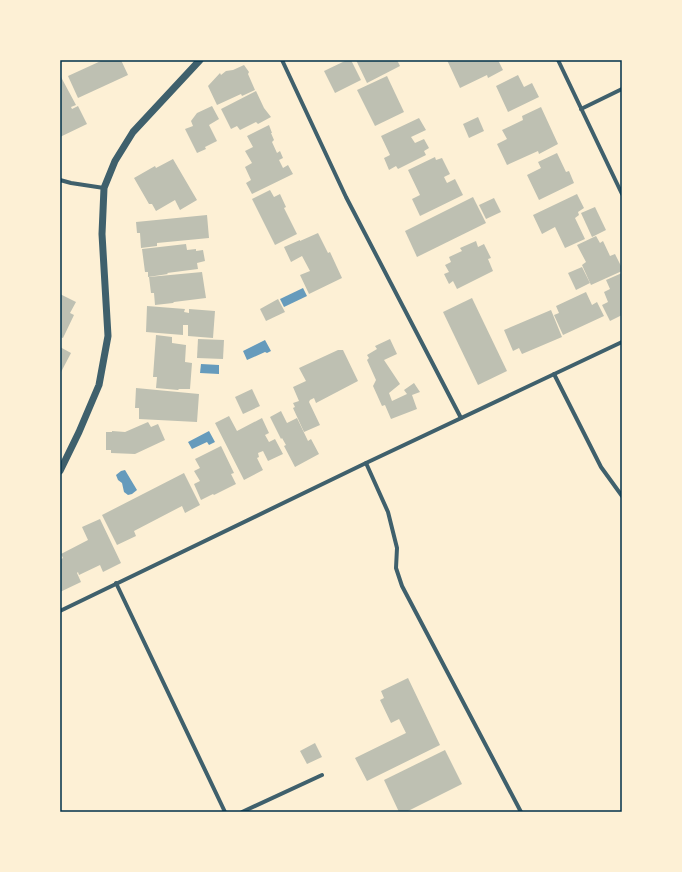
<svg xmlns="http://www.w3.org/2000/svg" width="682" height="872" viewBox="0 0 682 872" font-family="Jost,sans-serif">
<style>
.water{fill:#669bbc}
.building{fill:#bec0b2}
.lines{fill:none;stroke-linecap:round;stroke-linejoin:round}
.minor{stroke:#3f606c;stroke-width:4}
.tertiary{stroke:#3f606c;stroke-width:7}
.neatline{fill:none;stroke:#003049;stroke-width:1.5}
</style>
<rect width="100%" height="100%" fill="#fdf0d5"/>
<g class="water">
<polygon points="303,288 307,296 284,307 280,299"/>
<polygon points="265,340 271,351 267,353 265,352 247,360 243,351"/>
<polygon points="201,364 219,365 219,374 200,373"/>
<polygon points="209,431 215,442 209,445 207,442 192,449 188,442"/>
<polygon points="125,470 137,490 132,494 128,495 124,492 122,483 118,480 116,475 121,471"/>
</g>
<g class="building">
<polygon points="103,60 121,60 128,75 78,98 68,76"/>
<polygon points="347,60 351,60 361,80 335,93 324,71"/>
<polygon points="356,60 397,60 400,66 367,83"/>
<polygon points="447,60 498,60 503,70 488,78 487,75 460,88"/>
<polygon points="244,65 249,72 248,74 255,90 242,96 241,94 217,105 208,86 220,73 221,75 226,71 233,70"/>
<polygon points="518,75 524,87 532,83 539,97 508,112 496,86"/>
<polygon points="387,76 404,112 375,126 357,90"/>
<polygon points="61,77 76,105 71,107 72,109 78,106 87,124 60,137 60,78"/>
<polygon points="256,91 264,108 271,117 258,124 256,122 240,130 237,126 231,129 221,109"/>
<polygon points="212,106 219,119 209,125 217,141 205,147 206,149 197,153 185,129 193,126 191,121 197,113"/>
<polygon points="541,107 558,144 539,154 538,151 507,165 497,144 507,139 502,130 523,120 522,116"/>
<polygon points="478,117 484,131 469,138 463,124"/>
<polygon points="419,118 426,130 411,137 415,143 424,139 429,148 424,151 426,155 398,169 396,166 389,170 384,158 390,155 381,136"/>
<polygon points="269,125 272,133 271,133 274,140 272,142 277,153 280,151 283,158 279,160 283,168 288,165 293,174 252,194 246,183 251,180 245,167 252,163 245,151 253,147 247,136"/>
<polygon points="557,153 566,172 569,171 574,183 539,200 527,175 541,168 538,162"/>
<polygon points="435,157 436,160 442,158 450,174 444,177 447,183 455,179 463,195 420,216 412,199 420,195 408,170"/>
<polygon points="173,159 197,200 180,210 175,200 156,211 152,204 149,204 134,178 155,166 156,168"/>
<polygon points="270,190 274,197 280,194 286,207 284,208 297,234 275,245 252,199"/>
<polygon points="577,194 584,208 578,212 579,215 575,218 585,239 565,248 555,227 542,234 533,215"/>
<polygon points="473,197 486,223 417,257 405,231"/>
<polygon points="494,198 501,212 486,219 479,205"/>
<polygon points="595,207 606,230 592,237 581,213"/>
<polygon points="207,215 209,238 157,243 157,246 141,248 140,233 137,233 136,222"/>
<polygon points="318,233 328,253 330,252 342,278 309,294 300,275 310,271 302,256 291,262 284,247 300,240 300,241"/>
<polygon points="596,236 600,243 603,241 610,256 615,254 622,268 622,271 591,285 582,265 586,262 577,245"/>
<polygon points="476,241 478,247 484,244 491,258 488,259 493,271 457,289 453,281 449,284 444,274 449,272 445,265 451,262 449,257 462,251 460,248"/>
<polygon points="186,244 187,250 196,249 196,251 203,250 205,261 197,263 198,269 167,273 168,274 148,277 148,272 145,272 142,249"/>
<polygon points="582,267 590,283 576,290 568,273"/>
<polygon points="202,272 206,298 174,302 173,303 155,305 154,293 151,293 149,277"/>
<polygon points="622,273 622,315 610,321 602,305 608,302 604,292 610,289 606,280"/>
<polygon points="586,292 592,305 597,302 604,316 563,335 554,315 559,313 556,306"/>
<polygon points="60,294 76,302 70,313 74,315 63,338 60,337"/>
<polygon points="472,298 507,371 478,385 443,312"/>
<polygon points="278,299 285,312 266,321 260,309"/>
<polygon points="147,306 185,309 184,312 189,313 189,309 215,311 213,338 188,336 188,325 183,325 183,335 146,332"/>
<polygon points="551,310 562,337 522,354 519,348 513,351 504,330"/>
<polygon points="156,335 172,337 172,343 186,345 185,362 192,363 190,389 179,389 178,390 156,388 157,377 153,377"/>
<polygon points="198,339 224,340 223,359 197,358"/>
<polygon points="390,339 397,354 384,360 400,384 389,393 392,401 407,394 404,390 414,383 420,392 412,395 417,409 391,419 385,405 382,406 373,386 376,380 367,360 369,358 367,355 377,349 375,346"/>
<polygon points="60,347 71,353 60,374"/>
<polygon points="338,350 343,350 358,381 316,403 314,398 310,400 309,402 320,425 304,432 293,408 295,407 293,403 299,401 293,387 306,381 299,368"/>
<polygon points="136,388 199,394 197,422 139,419 139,408 135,408"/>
<polygon points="252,389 260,406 243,414 235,397"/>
<polygon points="281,411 287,423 297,418 308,441 311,439 319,454 295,467 284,446 286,445 282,438 281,439 270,417"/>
<polygon points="229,416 237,431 262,418 269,433 265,435 269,442 275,439 283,454 268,461 263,451 258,453 259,457 257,458 263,470 244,480 215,423"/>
<polygon points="148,422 151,427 158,424 165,440 135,454 111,453 111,450 106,450 106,432 112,432 112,431 125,432"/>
<polygon points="221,446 234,473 231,474 236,484 214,495 213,494 201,500 194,484 200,481 194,471 200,468 195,459"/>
<polygon points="184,473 200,505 185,513 182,506 134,531 136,536 117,545 102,515"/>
<polygon points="100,519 121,563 103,572 100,565 79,575 78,572 77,573 81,582 60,592 60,560 63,558 61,554 88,540 82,527"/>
<polygon points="408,678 440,745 367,781 355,758 406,733 399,719 391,723 380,700 384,698 381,691"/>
<polygon points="315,743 322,757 307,764 300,751"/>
<polygon points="445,750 462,784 406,812 399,812 384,780"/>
</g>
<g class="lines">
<g class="minor">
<polyline points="282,60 346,197 461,418"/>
<polyline points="558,60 622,194"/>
<polyline points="581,109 622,89"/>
<polyline points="60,180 71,183 104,188"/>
<polyline points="554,374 601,467 622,496"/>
<polyline points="366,463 388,512 397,548 396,568 402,586 521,812"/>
<polyline points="116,583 225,812"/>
<polyline points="60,611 366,463 622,342"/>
<polyline points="242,812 322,775"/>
</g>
<polyline class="tertiary" points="60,471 79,432 99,385 108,336 102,234 104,188 115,161 133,132 200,60"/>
</g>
<rect width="682" height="872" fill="none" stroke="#fdf0d5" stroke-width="122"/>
<rect x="61" y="61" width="560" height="750" class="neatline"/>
</svg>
